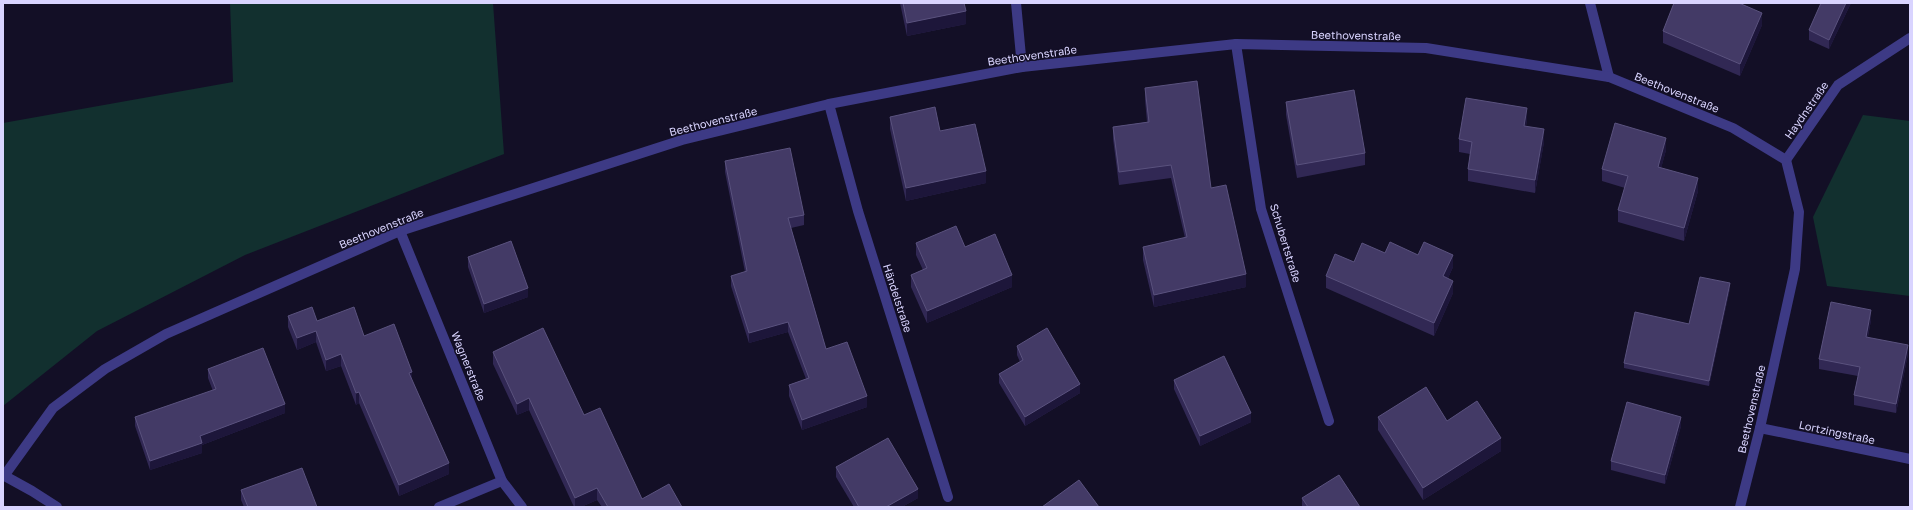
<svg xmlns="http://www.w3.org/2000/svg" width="1913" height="510" viewBox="0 0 1913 510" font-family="'Golos Text',sans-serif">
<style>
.green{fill:#12302f}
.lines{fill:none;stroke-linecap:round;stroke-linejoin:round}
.minor{stroke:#3d3a85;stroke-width:10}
.wall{fill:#312854}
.shaded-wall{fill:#1d163a}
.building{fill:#433a66;stroke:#5a527e}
.labels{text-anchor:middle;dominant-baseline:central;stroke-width:3;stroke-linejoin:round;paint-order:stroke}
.street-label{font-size:11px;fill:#d9d4ff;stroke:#130f26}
</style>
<rect width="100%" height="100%" fill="#130f26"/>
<g class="green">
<polygon points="230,3 493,3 504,154 245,255 97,331 3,406 3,123 233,82"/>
<polygon points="1863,115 1910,121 1910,296 1827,286 1813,217"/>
</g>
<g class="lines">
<g class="minor">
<polyline points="1016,3 1022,67"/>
<polyline points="1590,3 1609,77"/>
<polyline points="1236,44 1261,209 1329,421"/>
<polyline points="829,104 858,211 948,497"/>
<polyline points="1786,160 1838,85 1910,38"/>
<polyline points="400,231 502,481 522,507"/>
<polyline points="1760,428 1910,459"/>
<polyline points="3,475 32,491 57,507"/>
<polyline points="4,476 53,408 105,369 166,334 400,231 682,140 829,104 1022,67 1236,44 1426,48 1609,77 1733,128 1786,160 1799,212 1795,269 1760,428 1740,507"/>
<polyline points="439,507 502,481"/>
</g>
</g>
<g class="wall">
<polygon points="900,3 964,3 966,24 907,36"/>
<polygon points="1851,3 1829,49 1809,40 1809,30"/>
<polygon points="1762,25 1740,76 1663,43 1663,31"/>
<polygon points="1145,88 1211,188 1246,287 1154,307 1143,260 1143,247 1185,238 1171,178 1119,185 1113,139 1113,127 1147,122 1145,100"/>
<polygon points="1286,102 1365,153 1365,165 1297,178 1286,115"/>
<polygon points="890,117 940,131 986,183 906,201 890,129"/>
<polygon points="1527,120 1526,126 1544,142 1535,193 1468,181 1468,169 1470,154 1459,152 1459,139"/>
<polygon points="1666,150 1661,168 1698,191 1684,241 1618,222 1618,210 1625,188 1602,181 1602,169"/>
<polygon points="725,161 804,215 804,225 791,228 826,349 867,407 802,430 789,396 789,385 806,379 788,332 749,343 731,286 731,276 745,272 725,172"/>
<polygon points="916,243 965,247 1012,287 927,323 911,287 911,275 923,270 916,255"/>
<polygon points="1385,253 1418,255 1453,267 1448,278 1453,293 1434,336 1326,288 1326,276 1354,262"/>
<polygon points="468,257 528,297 484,313 468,267"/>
<polygon points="1730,288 1709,386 1624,368 1624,363 1689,324"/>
<polygon points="288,316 317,321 364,336 412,380 449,474 399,496 359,403 356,405 341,366 326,371 316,342 297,350 288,327"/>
<polygon points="1871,320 1868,337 1908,354 1896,413 1854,405 1854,395 1858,376 1819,369 1819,359"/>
<polygon points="1017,346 1080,393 1025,426 999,383 999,374 1020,362 1017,355"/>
<polygon points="493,352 584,415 642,499 682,507 602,507 597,500 581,507 574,507 529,410 517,415 493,364"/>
<polygon points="208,369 285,413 202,445 202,453 150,470 135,426 135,417 213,391 208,378"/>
<polygon points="1174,380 1251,422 1200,446 1174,389"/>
<polygon points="1378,417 1501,451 1423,500 1378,430"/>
<polygon points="1681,426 1665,484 1611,470 1611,461"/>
<polygon points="836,467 918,498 902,507 854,507 836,477"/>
<polygon points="241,490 317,507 244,507 241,500"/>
<polygon points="1302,498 1360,507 1302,507"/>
</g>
<g class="shaded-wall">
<polygon points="1846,3 1851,3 1829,49 1829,40"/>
<polygon points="966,11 966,24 907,36 907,23"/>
<polygon points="1762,13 1762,25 1740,76 1740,64"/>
<polygon points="1527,108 1527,120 1524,138 1524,126"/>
<polygon points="1544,129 1544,142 1535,193 1535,180"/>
<polygon points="1666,138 1666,150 1658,180 1658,167"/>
<polygon points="986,171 986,183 906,201 906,188"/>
<polygon points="1698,178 1698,191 1684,241 1684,228"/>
<polygon points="1453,255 1453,267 1443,289 1443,276"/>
<polygon points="1246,274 1246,287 1154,307 1154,295"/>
<polygon points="1012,275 1012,287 927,323 927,311"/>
<polygon points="1453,281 1453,293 1434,336 1434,323"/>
<polygon points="1730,283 1730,288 1709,386 1709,381"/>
<polygon points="528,288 528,297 484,313 484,304"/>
<polygon points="1871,310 1871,320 1866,346 1866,337"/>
<polygon points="788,322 788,332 749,343 749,333"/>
<polygon points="316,331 316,342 297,350 297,338"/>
<polygon points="1908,345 1908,354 1896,413 1896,404"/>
<polygon points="341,354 341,366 326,371 326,360"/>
<polygon points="412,372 412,383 409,373"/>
<polygon points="1080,384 1080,393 1025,426 1025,417"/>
<polygon points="359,392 359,403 356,405 356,393"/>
<polygon points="867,396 867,407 802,430 802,420"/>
<polygon points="529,398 529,410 517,415 517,404"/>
<polygon points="285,404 285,413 202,445 202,453 150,470 150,461 200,436"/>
<polygon points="1251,413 1251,422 1200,446 1200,436"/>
<polygon points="1681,417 1681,426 1665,484 1665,475"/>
<polygon points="1501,438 1501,451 1423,500 1423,488"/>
<polygon points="449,463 449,474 399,496 399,485"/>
<polygon points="597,488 597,500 581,507 575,507 575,498"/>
<polygon points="918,489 918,498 902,507 886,507"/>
</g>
<g class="building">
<polygon points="903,3 964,3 966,11 907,23"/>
<polygon points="1674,3 1739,3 1762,13 1740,64 1663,31"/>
<polygon points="1821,3 1846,3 1829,40 1809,30"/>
<polygon points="1197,81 1211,188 1226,185 1246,274 1154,295 1143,247 1187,237 1171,165 1119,172 1113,127 1149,122 1145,88"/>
<polygon points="1354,90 1365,153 1297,165 1286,102"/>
<polygon points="1466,98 1527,108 1524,126 1544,129 1535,180 1468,169 1472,142 1459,139"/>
<polygon points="935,107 940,131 975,124 986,171 906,188 890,117"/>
<polygon points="1615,123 1666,138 1658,167 1698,178 1684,228 1618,210 1628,176 1602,169"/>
<polygon points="790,148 804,215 788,218 826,349 847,342 867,396 802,420 789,385 809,378 788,322 749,333 731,276 747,271 725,161"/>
<polygon points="956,226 965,247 995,234 1012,275 927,311 911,275 927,268 916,243"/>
<polygon points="511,241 528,288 484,304 468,257"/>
<polygon points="1390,242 1418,255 1424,242 1453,255 1443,276 1453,281 1434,323 1326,276 1335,254 1354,262 1362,243 1385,253"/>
<polygon points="1700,277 1730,283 1709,381 1624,363 1635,312 1689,324"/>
<polygon points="1831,302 1871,310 1866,337 1908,345 1896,404 1854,395 1860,367 1819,359"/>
<polygon points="312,307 317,321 354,307 364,336 394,324 412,372 409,373 449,463 399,485 359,392 356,393 341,354 326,360 316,331 297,338 288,316"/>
<polygon points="543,328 584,415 600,408 642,499 669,484 682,507 608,507 597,488 575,498 529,398 517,404 493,352"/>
<polygon points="1047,328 1080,384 1025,417 999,374 1023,360 1017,346"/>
<polygon points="263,348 285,404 200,436 202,443 150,461 135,417 216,389 208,369"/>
<polygon points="1224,356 1251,413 1200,436 1174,380"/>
<polygon points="1426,387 1447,421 1477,401 1501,438 1423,488 1378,417"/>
<polygon points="1627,402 1681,417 1665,475 1611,461"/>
<polygon points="888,438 918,489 886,507 859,507 836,467"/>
<polygon points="302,468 317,507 248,507 241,490"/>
<polygon points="1339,475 1360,507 1308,507 1302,498"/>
<polygon points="1079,480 1099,507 1042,507"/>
</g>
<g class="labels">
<g class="street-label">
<text transform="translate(1356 35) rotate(1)">Beethovenstraße</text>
<text transform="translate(1032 55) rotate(-8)">Beethovenstraße</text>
<text transform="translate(1677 92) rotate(22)">Beethovenstraße</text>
<text transform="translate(1806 110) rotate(-55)">Haydnstraße</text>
<text transform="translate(713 121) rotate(-14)">Beethovenstraße</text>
<text transform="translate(381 228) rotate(-22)">Beethovenstraße</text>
<text transform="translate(1286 243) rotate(73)">Schubertstraße</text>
<text transform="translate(898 298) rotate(72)">Händelstraße</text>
<text transform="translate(469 366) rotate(68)">Wagnerstraße</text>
<text transform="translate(1751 409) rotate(-77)">Beethovenstraße</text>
<text transform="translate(1837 432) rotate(12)">Lortzingstraße</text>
</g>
</g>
<rect width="1913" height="510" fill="none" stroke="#d9d4ff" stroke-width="8"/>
</svg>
